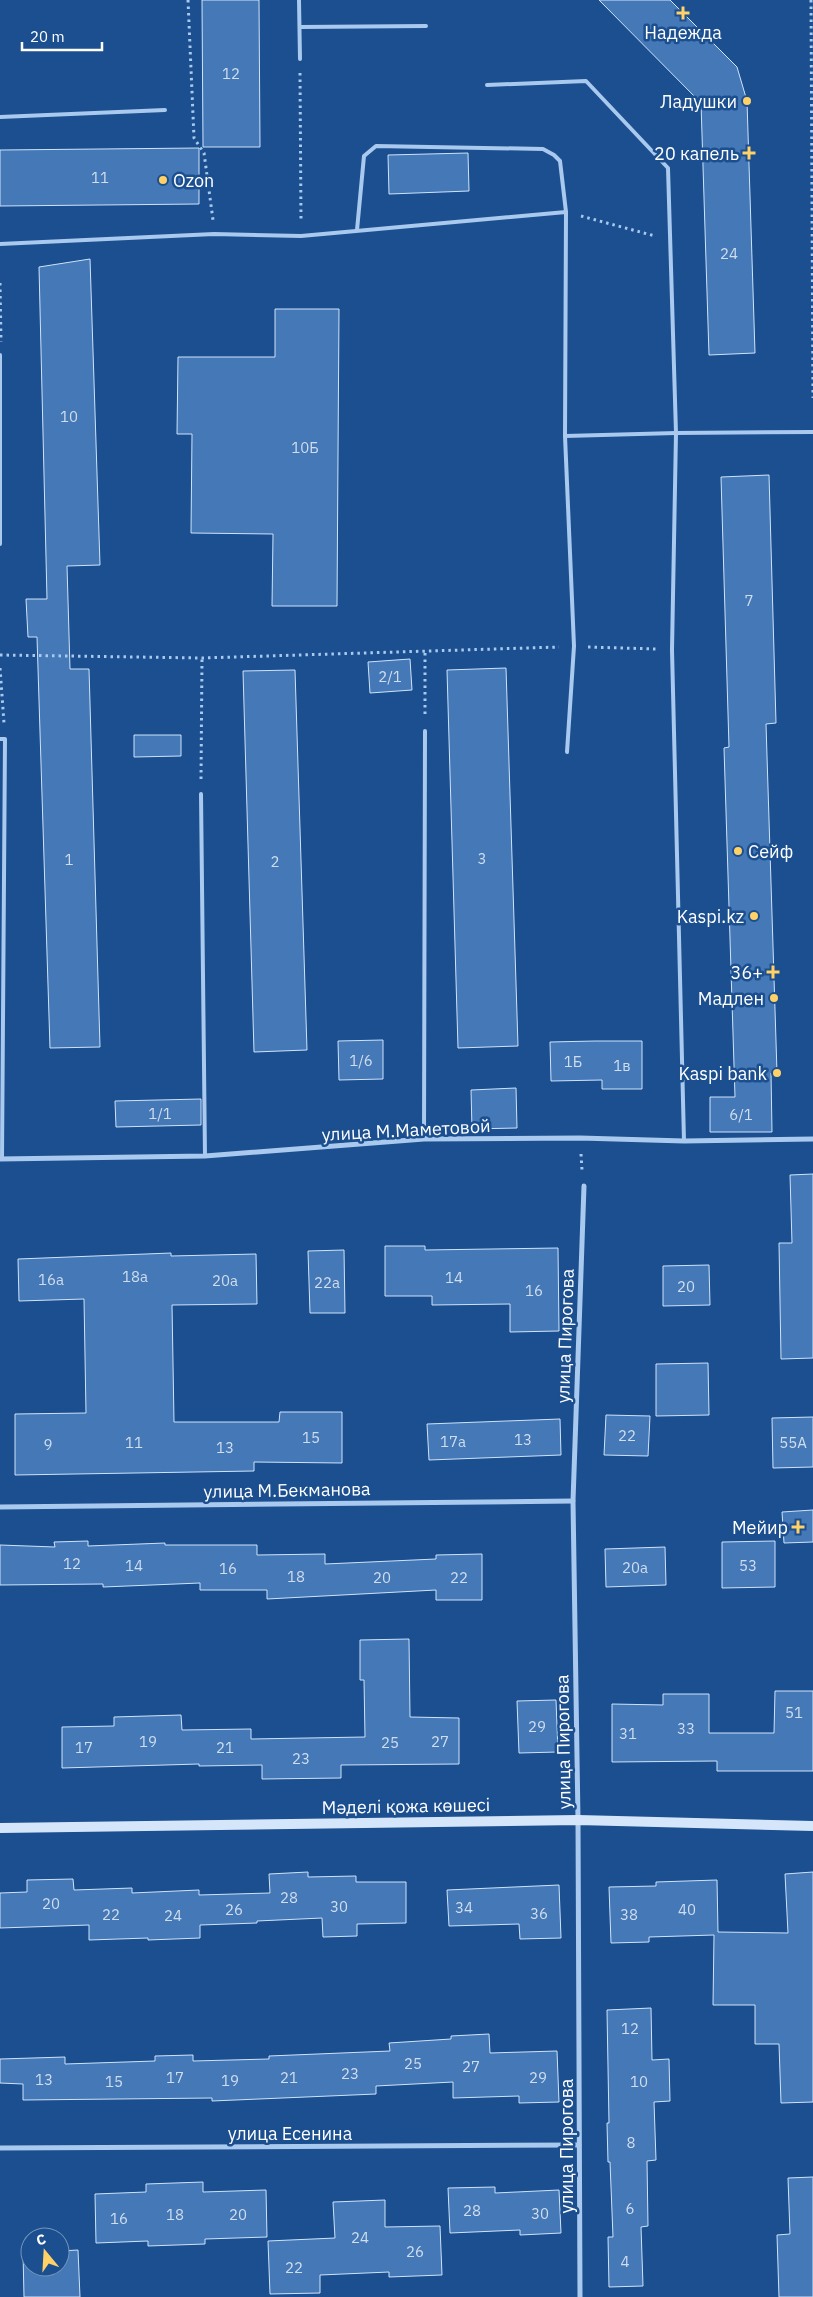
<svg xmlns="http://www.w3.org/2000/svg" width="813" height="2297" viewBox="0 0 813 2297" font-family="'IBM Plex Sans',sans-serif">
<style>
.building{fill:#4478b7;stroke:#cfe3fa}
.lines{fill:none;stroke-linecap:round;stroke-linejoin:round}
.path{stroke:#a9c9ee;stroke-width:3;stroke-dasharray:2.5 4;stroke-linecap:butt}
.lane{stroke:#a9c9ee;stroke-width:4}
.street{stroke:#a9c9ee;stroke-width:5}
.secondary{stroke:#d6e6fa;stroke-width:10}
.poi-dot{fill:#ffd166;stroke:#1b4f8f;stroke-width:2}
.labels{text-anchor:middle;dominant-baseline:central;stroke-width:5;stroke-linejoin:round;paint-order:stroke}
.number-label{font-size:15px;fill:#d0dded}
.poi-label{font-size:18px;fill:#fff;stroke:#1b4f8f;text-anchor:end}
.street-label{font-size:18px;fill:#fff;stroke:#1b4f8f}
</style>
<rect width="100%" height="100%" fill="#1b4f8f"/>
<g class="building">
<polygon points="202,0 259,0 260,147 203,147"/>
<polygon points="599,0 670,0 737,67 747,101 755,353 709,355 701,103"/>
<polygon points="199,148 199,204 0,206 0,150"/>
<polygon points="468,153 469,191 389,194 388,155"/>
<polygon points="90,259 100,565 67,566 70,669 89,669 100,1047 50,1048 37,637 28,637 26,599 47,599 39,267"/>
<polygon points="275,309 339,309 337,606 272,606 273,534 191,533 192,434 177,434 178,357 275,357"/>
<polygon points="769,475 776,723 766,724 777,1073 771,1073 772,1132 710,1132 710,1097 735,1097 724,748 729,747 721,477"/>
<polygon points="410,659 412,690 370,693 368,662"/>
<polygon points="506,668 518,1046 458,1048 447,670"/>
<polygon points="295,670 307,1050 254,1052 243,671"/>
<polygon points="134,735 181,735 181,756 134,757"/>
<polygon points="383,1040 383,1079 339,1080 338,1041"/>
<polygon points="595,1041 642,1041 642,1089 602,1089 602,1080 551,1081 550,1042"/>
<polygon points="516,1088 517,1128 472,1129 471,1090"/>
<polygon points="201,1099 201,1125 116,1127 115,1101"/>
<polygon points="813,1174 813,1358 781,1359 779,1243 792,1243 790,1175"/>
<polygon points="385,1246 425,1246 425,1250 558,1248 559,1331 510,1332 510,1304 432,1305 432,1296 385,1296"/>
<polygon points="344,1250 345,1313 310,1313 308,1251"/>
<polygon points="171,1253 171,1256 256,1254 257,1304 172,1305 174,1422 279,1422 280,1412 342,1412 342,1463 254,1462 254,1471 15,1475 15,1414 86,1413 84,1299 19,1301 18,1259"/>
<polygon points="709,1265 710,1305 663,1306 663,1266"/>
<polygon points="708,1363 709,1415 656,1416 656,1364"/>
<polygon points="606,1415 650,1416 648,1456 604,1455"/>
<polygon points="813,1417 813,1467 773,1468 772,1418"/>
<polygon points="560,1419 561,1455 429,1460 427,1424"/>
<polygon points="813,1510 813,1542 784,1543 782,1512"/>
<polygon points="88,1541 88,1546 165,1543 165,1545 257,1545 257,1555 325,1554 325,1564 436,1559 436,1555 482,1554 482,1600 436,1600 436,1590 267,1599 267,1590 200,1590 200,1583 103,1587 103,1584 0,1585 0,1545 55,1547 54,1542"/>
<polygon points="775,1541 775,1587 722,1588 722,1542"/>
<polygon points="665,1547 666,1585 606,1587 605,1549"/>
<polygon points="409,1639 410,1717 459,1718 459,1764 341,1765 341,1778 262,1779 262,1765 199,1766 199,1764 62,1768 62,1727 114,1726 114,1717 181,1715 182,1730 251,1729 251,1739 365,1737 364,1680 360,1680 360,1640"/>
<polygon points="775,1691 813,1691 813,1771 717,1771 717,1761 612,1762 612,1704 663,1705 663,1694 709,1694 709,1733 774,1733"/>
<polygon points="556,1700 558,1752 519,1753 517,1701"/>
<polygon points="308,1872 308,1877 356,1876 356,1882 406,1882 406,1923 357,1924 357,1936 323,1937 322,1918 257,1921 257,1923 200,1925 200,1938 148,1940 148,1938 89,1940 89,1925 0,1928 0,1893 27,1892 27,1880 73,1879 74,1890 132,1888 132,1893 199,1890 199,1895 270,1893 269,1874"/>
<polygon points="813,1872 813,2102 781,2103 779,2044 755,2044 755,2005 713,2005 714,1935 649,1937 649,1942 611,1943 609,1887 656,1886 656,1882 717,1880 718,1932 788,1933 785,1874"/>
<polygon points="559,1885 561,1938 520,1939 519,1924 449,1926 447,1890"/>
<polygon points="651,2008 652,2060 669,2059 670,2101 654,2102 656,2160 647,2161 648,2226 641,2227 643,2286 609,2287 608,2237 613,2237 610,2162 608,2162 607,2123 609,2123 607,2010"/>
<polygon points="489,2034 490,2053 557,2051 559,2102 519,2103 519,2096 453,2098 453,2082 376,2086 376,2094 212,2101 212,2098 23,2100 23,2084 0,2083 0,2059 65,2057 65,2064 155,2061 155,2056 193,2055 193,2061 269,2059 269,2056 390,2051 389,2043 451,2039 451,2036"/>
<polygon points="813,2177 813,2297 779,2297 777,2235 790,2234 788,2178"/>
<polygon points="203,2182 203,2192 266,2190 267,2237 205,2239 205,2244 148,2246 148,2241 96,2243 95,2194 146,2192 146,2184"/>
<polygon points="495,2187 495,2193 559,2190 561,2233 520,2235 520,2230 450,2233 448,2188"/>
<polygon points="385,2200 385,2227 440,2226 442,2275 389,2277 389,2272 320,2275 320,2293 270,2294 268,2241 335,2238 333,2202"/>
<polygon points="78,2250 80,2297 24,2297 23,2252 30,2252 30,2267 60,2267 60,2251"/>
</g>
<g class="lines">
<g class="path">
<polyline points="188,0 194,138 204,153 213,220"/>
<polyline points="811,0 813,398"/>
<polyline points="300,73 301,221"/>
<polyline points="581,216 655,236"/>
<polyline points="0,283 1,342"/>
<polyline points="588,647 657,649"/>
<polyline points="425,653 425,718"/>
<polyline points="0,655 202,658 559,647"/>
<polyline points="0,668 4,723"/>
<polyline points="201,779 202,658"/>
<polyline points="581,1154 582,1170"/>
</g>
<g class="lane">
<polyline points="299,0 300,59"/>
<polyline points="300,27 426,26"/>
<polyline points="487,85 586,81 668,168 676,433 672,650 684,1141"/>
<polyline points="0,117 165,110"/>
<polyline points="357,230 364,156 376,146 543,149 554,155 560,161 566,212"/>
<polyline points="0,244 214,234 301,236 566,212 565,436 574,646 567,752"/>
<polyline points="0,355 0,544"/>
<polyline points="565,436 676,433 813,432"/>
<polyline points="0,739 5,739 2,1159"/>
<polyline points="201,794 205,1156"/>
<polyline points="424,1139 425,731"/>
</g>
<g class="street">
<polyline points="0,1159 205,1156 424,1139 580,1138 684,1141 813,1139"/>
<polyline points="0,1507 573,1501"/>
<polyline points="0,2148 579,2145"/>
<polyline points="580,2297 578,1820 573,1501 584,1186"/>
</g>
<polyline class="secondary" points="0,1828 578,1820 813,1826"/>
</g>
<g class="poi-dot">
<path d="M680.5 5.5h5v5h5v5h-5v5h-5v-5h-5v-5h5z"/>
<circle cx="747" cy="101" r="5"/>
<path d="M746.5 145.5h5v5h5v5h-5v5h-5v-5h-5v-5h5z"/>
<circle cx="163" cy="180" r="5"/>
<circle cx="738" cy="851" r="5"/>
<circle cx="754" cy="916" r="5"/>
<path d="M770.5 964.5h5v5h5v5h-5v5h-5v-5h-5v-5h5z"/>
<circle cx="774" cy="998" r="5"/>
<circle cx="777" cy="1073" r="5"/>
<path d="M795.5 1519.5h5v5h5v5h-5v5h-5v-5h-5v-5h5z"/>
</g>
<g class="labels">
<g class="number-label">
<text x="231" y="73">12</text>
<text x="100" y="177">11</text>
<text x="729" y="253">24</text>
<text x="69" y="416">10</text>
<text x="305" y="447">10Б</text>
<text x="749" y="600">7</text>
<text x="390" y="676">2/1</text>
<text x="482" y="858">3</text>
<text x="69" y="859">1</text>
<text x="275" y="861">2</text>
<text x="361" y="1060">1/6</text>
<text x="573" y="1061">1Б</text>
<text x="622" y="1065">1в</text>
<text x="160" y="1113">1/1</text>
<text x="741" y="1114">6/1</text>
<text x="135" y="1276">18а</text>
<text x="454" y="1277">14</text>
<text x="51" y="1279">16а</text>
<text x="225" y="1280">20а</text>
<text x="327" y="1282">22а</text>
<text x="686" y="1286">20</text>
<text x="534" y="1290">16</text>
<text x="627" y="1435">22</text>
<text x="311" y="1437">15</text>
<text x="523" y="1439">13</text>
<text x="453" y="1441">17а</text>
<text x="134" y="1442">11</text>
<text x="793" y="1442">55А</text>
<text x="48" y="1444">9</text>
<text x="225" y="1447">13</text>
<text x="72" y="1563">12</text>
<text x="134" y="1565">14</text>
<text x="748" y="1565">53</text>
<text x="635" y="1567">20а</text>
<text x="228" y="1568">16</text>
<text x="296" y="1576">18</text>
<text x="382" y="1577">20</text>
<text x="459" y="1577">22</text>
<text x="794" y="1712">51</text>
<text x="537" y="1726">29</text>
<text x="686" y="1728">33</text>
<text x="628" y="1733">31</text>
<text x="148" y="1741">19</text>
<text x="440" y="1741">27</text>
<text x="390" y="1742">25</text>
<text x="84" y="1747">17</text>
<text x="225" y="1747">21</text>
<text x="301" y="1758">23</text>
<text x="289" y="1897">28</text>
<text x="51" y="1903">20</text>
<text x="339" y="1906">30</text>
<text x="464" y="1907">34</text>
<text x="234" y="1909">26</text>
<text x="687" y="1909">40</text>
<text x="539" y="1913">36</text>
<text x="111" y="1914">22</text>
<text x="629" y="1914">38</text>
<text x="173" y="1915">24</text>
<text x="630" y="2028">12</text>
<text x="413" y="2063">25</text>
<text x="471" y="2066">27</text>
<text x="350" y="2073">23</text>
<text x="175" y="2077">17</text>
<text x="289" y="2077">21</text>
<text x="538" y="2077">29</text>
<text x="44" y="2079">13</text>
<text x="230" y="2080">19</text>
<text x="114" y="2081">15</text>
<text x="639" y="2081">10</text>
<text x="631" y="2142">8</text>
<text x="630" y="2208">6</text>
<text x="472" y="2210">28</text>
<text x="540" y="2213">30</text>
<text x="175" y="2214">18</text>
<text x="238" y="2214">20</text>
<text x="119" y="2218">16</text>
<text x="360" y="2237">24</text>
<text x="415" y="2251">26</text>
<text x="625" y="2261">4</text>
<text x="294" y="2267">22</text>
</g>
<g class="poi-label">
<text x="683" y="32" text-anchor="middle">Надежда</text>
<text x="737" y="101">Ладушки</text>
<text x="739" y="153">20 капель</text>
<text x="173" y="180" text-anchor="start">Ozon</text>
<text x="748" y="851" text-anchor="start">Сейф</text>
<text x="744" y="916">Kaspi.kz</text>
<text x="763" y="972">36+</text>
<text x="764" y="998">Мадлен</text>
<text x="767" y="1073">Kaspi bank</text>
<text x="788" y="1527">Мейир</text>
</g>
<g class="street-label">
<text transform="translate(406 1130) rotate(-3)">улица М.Маметовой</text>
<text transform="translate(565 1336) rotate(-88)">улица Пирогова</text>
<text transform="translate(287 1490) rotate(-1)">улица М.Бекманова</text>
<text transform="translate(563 1742) rotate(-91)">улица Пирогова</text>
<text transform="translate(406 1806) rotate(-1)">Мәделі қожа көшесі</text>
<text x="290" y="2133">улица Есенина</text>
<text transform="translate(566 2146) rotate(-90)">улица Пирогова</text>
</g>
</g>
<g transform="translate(45 2252) rotate(342)"><circle r="24" fill="#1b4f8f" stroke="#7695bc"/>
<path d="M0-4L9 19L0 12L-9 19Z" fill="#ffd166"/>
<text y="-8" font-size="14" font-weight="bold" text-anchor="middle" fill="#ffffff">С</text>
</g>
<path d="M22 42v8h80v-8" fill="none" stroke="#ffffff" stroke-width="2.5"/>
<text x="30" y="42" font-size="15" fill="#ffffff" stroke="#1b4f8f" stroke-width="4" paint-order="stroke">20 m</text>
</svg>
